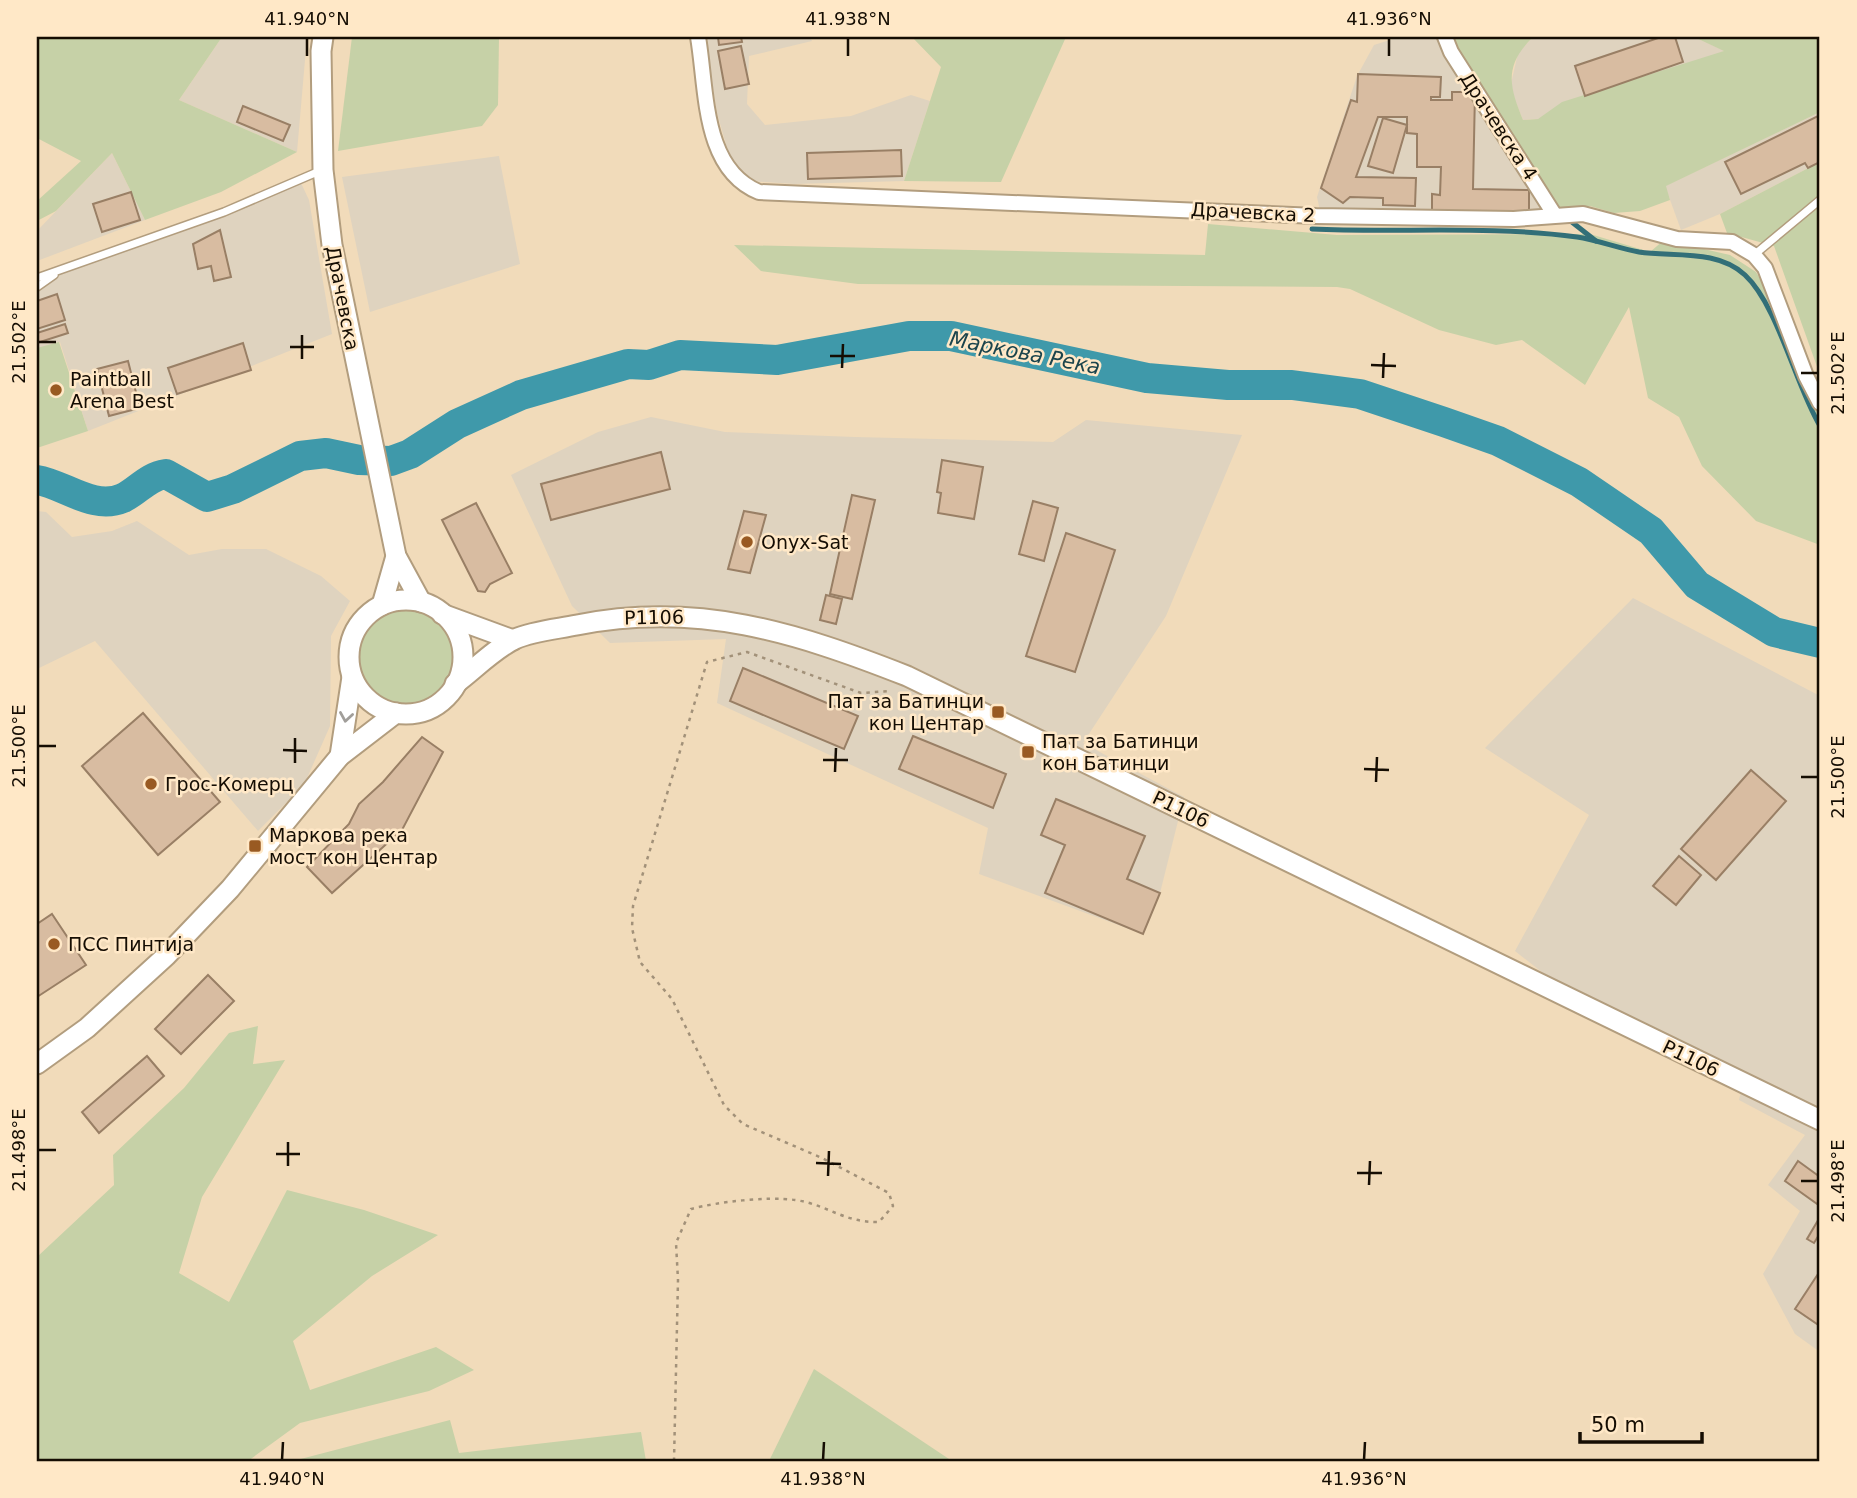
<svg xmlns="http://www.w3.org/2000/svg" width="1857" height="1498" viewBox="0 0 1857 1498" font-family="'DejaVu Sans',sans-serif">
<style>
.industrial{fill:#dfd3bf}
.green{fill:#c6d1a7;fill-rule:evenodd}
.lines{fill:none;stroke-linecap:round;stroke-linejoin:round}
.stream{stroke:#326f78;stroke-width:5}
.river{stroke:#3f99aa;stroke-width:30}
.building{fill:#d8bca1;stroke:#997f65;stroke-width:2}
.service-casing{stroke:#b29d7e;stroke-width:10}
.minor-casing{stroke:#b29d7e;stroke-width:18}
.secondary-casing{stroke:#b29d7e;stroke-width:23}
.path{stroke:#a29179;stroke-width:2.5;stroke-dasharray:3.5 5;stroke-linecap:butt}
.service{stroke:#fff;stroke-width:7}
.minor{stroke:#fff;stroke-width:14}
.secondary{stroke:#fff;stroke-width:19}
.oneway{stroke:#a19e9a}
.ticks{fill:none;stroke:#150d03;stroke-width:2.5}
.poi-dot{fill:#995a22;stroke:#ffe8c7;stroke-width:2.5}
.labels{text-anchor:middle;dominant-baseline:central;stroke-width:5;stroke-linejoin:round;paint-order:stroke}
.street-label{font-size:19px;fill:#150d03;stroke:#ffe8c7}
.poi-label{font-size:19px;fill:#150d03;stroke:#ffe8c7;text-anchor:start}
.water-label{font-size:21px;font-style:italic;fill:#1b444c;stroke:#ffe8c7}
.neatline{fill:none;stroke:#150d03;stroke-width:2.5}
.ticks-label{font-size:18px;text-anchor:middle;fill:#150d03}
</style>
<rect width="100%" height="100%" fill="#f1dbba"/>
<g class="industrial">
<polygon points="222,37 307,37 297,152 179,100"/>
<polygon points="705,37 810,37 812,41 749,56 747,104 765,125 851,116 911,95 930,101 904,181 794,184 751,181 733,169 717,113"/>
<polygon points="1399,37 1437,37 1536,197 1541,211 1320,211 1317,197 1357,76 1374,45"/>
<polygon points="1694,37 1725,51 1538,119 1523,120 1510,88 1518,53 1532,38"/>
<polygon points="1820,112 1820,162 1720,214 1681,230 1665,186"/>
<polygon points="112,153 145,220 37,261 37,231"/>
<polygon points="499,156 520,264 370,312 342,177"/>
<polygon points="301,183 309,200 332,334 88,431 60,342 37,349 37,283"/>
<polygon points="651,417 725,432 855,437 1053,442 1086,420 1242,435 1166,616 1083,743 1184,797 1160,893 1143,934 979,874 988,828 717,703 726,639 610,643 572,606 511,475 598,432"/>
<polygon points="37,511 46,512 72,537 112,531 137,521 189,555 222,549 266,549 321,576 350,601 331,636 330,726 304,785 258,831 95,641 37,669"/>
<polygon points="1633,598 1820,696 1820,1352 1795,1334 1763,1274 1800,1211 1768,1185 1805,1135 1739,1100 1745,1075 1557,984 1515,951 1589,815 1485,748"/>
</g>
<g class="green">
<polygon points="37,37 222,37 179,100 297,152 221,192 145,220 112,153 56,211 37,221 37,201 81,161 37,138"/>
<polygon points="352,37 499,37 498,105 482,126 338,151"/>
<polygon points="912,37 1066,37 1001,182 904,181 941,67"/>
<path d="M1437,37h383v75l-154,74 4,14 -30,11 -26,2 -24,-7 -49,5 -5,-14zM1694,37l30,14 -162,51 -24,17 -15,1c-14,-34 -19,-54 9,-82z"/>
<polygon points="1820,162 1820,375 1774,246 1727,233 1720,214"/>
<polygon points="1208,224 1337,235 1590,234 1650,252 1664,240 1730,255 1756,272 1778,310 1820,411 1820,545 1756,521 1702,466 1679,417 1648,398 1629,307 1585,385 1522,340 1496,345 1439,330 1350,289 1337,287 858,284 761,271 734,245 1205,255"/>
<polygon points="59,342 88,431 37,448 37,348"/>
<circle cx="406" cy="658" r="49"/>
<polygon points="258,1026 253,1064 285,1060 202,1197 179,1273 229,1302 287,1190 364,1210 438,1235 372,1276 293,1341 310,1390 436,1347 474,1370 429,1391 300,1423 248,1461 37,1461 37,1257 114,1185 113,1155 184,1088 229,1033"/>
<polygon points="814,1369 952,1461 769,1461"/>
<polygon points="450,1420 459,1453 641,1432 646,1461 293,1461"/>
</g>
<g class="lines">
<g class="stream">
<polyline points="1568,219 1596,241"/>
<path d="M1312,229c87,4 178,-4 265,8 20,3 41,11 62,15 34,5 79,-3 106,23 33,31 50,109 75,151"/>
</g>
<path class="river" d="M37,480c27,4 56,31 86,18 16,-8 24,-21 43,-24l41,23 26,-8 67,-33 26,-3 33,7 32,1 19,-7 47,-30 64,-29 107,-31 21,1 31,-10 97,5 132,-24h42l196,42 81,7h64l68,9 84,28 54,19 81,41 72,49 46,54 77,47 46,11"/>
</g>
<g class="building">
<polygon points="718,37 741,37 742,42 719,45"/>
<polygon points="1661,37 1675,37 1683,62 1585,96 1575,66"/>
<polygon points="741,46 749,84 725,89 718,51"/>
<polygon points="1358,74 1441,77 1440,97 1431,97 1431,100 1452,100 1452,92 1475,92 1473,189 1529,190 1529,213 1432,212 1432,194 1440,195 1441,167 1417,167 1417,134 1407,133 1407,117 1378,117 1356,177 1416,178 1415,206 1383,205 1383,198 1350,197 1343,203 1321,188 1351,100 1357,102"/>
<polygon points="243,106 290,125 283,141 237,122"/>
<polygon points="1818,116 1820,162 1808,168 1805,163 1741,194 1725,162"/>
<polygon points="1383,118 1407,125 1393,173 1368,166"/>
<polygon points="901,150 902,176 808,179 807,153"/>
<polygon points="131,192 140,220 102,232 93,204"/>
<polygon points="220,230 231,277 214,281 211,266 198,269 193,244"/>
<polygon points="57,294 65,320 37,329 37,301"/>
<polygon points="65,324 68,333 37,343 37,333"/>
<polygon points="243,343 251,370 177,394 168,368"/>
<polygon points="128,361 140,408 109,416 97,369"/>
<polygon points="661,452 670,489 551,520 541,484"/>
<polygon points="942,460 983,467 974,519 938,513 941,493 937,492"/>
<polygon points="852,495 875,500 852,599 830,594"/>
<polygon points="1033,501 1058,508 1044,561 1019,554"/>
<polygon points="476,503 512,573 490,584 485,592 478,591 442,520"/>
<polygon points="744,511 766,515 750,573 728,569"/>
<polygon points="1066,533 1115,550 1075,672 1026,656"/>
<polygon points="826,595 842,599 836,624 820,620"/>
<polygon points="743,668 858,716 844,749 730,701"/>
<polygon points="143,713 220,802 158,855 82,766"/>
<polygon points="913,736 1006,774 993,808 899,769"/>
<polygon points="422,737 443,752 402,830 332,893 307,867 349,824 359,804 383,782"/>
<polygon points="1751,770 1786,801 1716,880 1681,849"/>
<polygon points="1056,799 1145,836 1127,879 1160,893 1143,934 1045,893 1065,845 1041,835"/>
<polygon points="1679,856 1701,875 1676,905 1653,886"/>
<polygon points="52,914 86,965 37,997 37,924"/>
<polygon points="208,975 234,1001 181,1054 155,1029"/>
<polygon points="147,1056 164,1076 99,1133 82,1112"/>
<polygon points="1798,1161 1820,1177 1820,1206 1785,1181"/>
<polygon points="1820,1217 1820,1233 1814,1243 1807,1239"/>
<polygon points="1820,1271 1820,1326 1795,1309"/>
</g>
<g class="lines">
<defs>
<g id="service">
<polyline points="1754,255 1820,200"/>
<polyline points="37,278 224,212 322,170"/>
<polyline points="37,287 54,275"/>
</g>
<g id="minor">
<path d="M698,37c9,52 4,132 61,155l557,24 198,3 69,-5 94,25 55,3 22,13 11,13 41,108 14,27"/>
<polyline points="1445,37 1451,52 1554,214"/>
</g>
<g id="secondary">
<polyline points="323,37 321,51 323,170 332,245 396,556 421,602"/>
<circle cx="406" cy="657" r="57"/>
<polyline points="382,605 396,556"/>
<polyline points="442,614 513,640"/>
<path d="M455,684c19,-14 39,-35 60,-45 18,-8 42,-10 62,-14 120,-24 218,7 330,51l913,444"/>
<polyline points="340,756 352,677"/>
<polyline points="37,1064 87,1028 166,956 230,889 340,756 396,713"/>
</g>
</defs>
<use href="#service" class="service-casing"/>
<use href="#minor" class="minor-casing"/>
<use href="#secondary" class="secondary-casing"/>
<path class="path" d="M674,1461l4,-181 -2,-37 15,-34c26,-7 77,-13 104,-9 31,4 49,23 84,22l14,-16 -4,-13 -67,-35 -79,-34 -19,-19 -52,-106 -32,-37 -8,-34 1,-22 74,-244 40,-10 114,41 30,-2"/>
<use href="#service" class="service"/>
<use href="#minor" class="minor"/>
<use href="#secondary" class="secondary"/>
</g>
<defs><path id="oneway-chevron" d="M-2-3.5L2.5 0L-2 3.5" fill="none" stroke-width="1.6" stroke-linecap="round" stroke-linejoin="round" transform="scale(1.75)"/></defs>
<use class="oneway" href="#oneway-chevron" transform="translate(346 717) rotate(99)"/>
<path class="ticks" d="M307,56v-18M848,56v-18M1389,56v-18M38,342h18M290,347h24M830,356h25M302,359v-24M1371,365l25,1M842,368l1,-24M1801,373h17M1383,378l1,-25M38,746h18M283,750l24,1M823,760h25M295,763v-25M1364,769l25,1M835,772l1,-24M1801,777h17M1376,782l1,-25M38,1150h18M276,1154h24M816,1163l25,1M288,1166v-24M1357,1173h25M828,1176l1,-25M1801,1181h17M1369,1185l1,-24M282,1460l1,-18M823,1460l1,-18M1364,1460l1,-18"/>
<g class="poi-dot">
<circle cx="56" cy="390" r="7"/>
<circle cx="747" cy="542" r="7"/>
<rect x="991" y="705" width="14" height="14" rx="3.5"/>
<rect x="1021" y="745" width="14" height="14" rx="3.5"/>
<circle cx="151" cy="784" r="7"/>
<rect x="248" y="839" width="14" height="14" rx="3.5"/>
<circle cx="54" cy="944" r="7"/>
</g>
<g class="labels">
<g class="street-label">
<text transform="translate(1499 126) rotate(57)">Драчевска 4</text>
<text transform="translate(1253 212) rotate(3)">Драчевска 2</text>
<text transform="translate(343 298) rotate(79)">Драчевска</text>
<text transform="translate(654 617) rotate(-1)">P1106</text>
<text transform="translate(1181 809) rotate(26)">P1106</text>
<text transform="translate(1691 1058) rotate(26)">P1106</text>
</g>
<g class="poi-label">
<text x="70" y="379">Paintball<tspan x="70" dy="22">Arena Best</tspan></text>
<text x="761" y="542">Onyx-Sat</text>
<text x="984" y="701" text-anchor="end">Пат за Батинци<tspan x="984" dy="22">кон Центар</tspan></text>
<text x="1042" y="741">Пат за Батинци<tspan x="1042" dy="22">кон Батинци</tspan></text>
<text x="165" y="784">Грос-Комерц</text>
<text x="269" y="835">Маркова река<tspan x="269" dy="22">мост кон Центар</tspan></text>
<text x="68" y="944">ПСС Пинтија</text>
</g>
<g class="water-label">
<text transform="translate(1025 353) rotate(11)">Маркова Река</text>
</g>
</g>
<rect width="1857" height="1498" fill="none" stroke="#ffe8c7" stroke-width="77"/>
<path d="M1580 1432v10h122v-10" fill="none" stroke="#150d03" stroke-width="3.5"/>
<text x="1591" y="1432" font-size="21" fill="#150d03" stroke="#ffe8c7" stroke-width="5" paint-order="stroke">50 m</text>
<rect x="38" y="38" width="1780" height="1422" class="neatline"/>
<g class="ticks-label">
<text x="307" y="25">41.940°N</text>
<text x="848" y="25">41.938°N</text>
<text x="1389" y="25">41.936°N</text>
<text transform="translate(19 342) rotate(-90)" y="6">21.502°E</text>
<text transform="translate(1838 373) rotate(-90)" y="6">21.502°E</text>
<text transform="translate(19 746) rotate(-90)" y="6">21.500°E</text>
<text transform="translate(1838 777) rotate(-90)" y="6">21.500°E</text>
<text transform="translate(19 1150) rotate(-90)" y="6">21.498°E</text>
<text transform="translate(1838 1181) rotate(-90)" y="6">21.498°E</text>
<text x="282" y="1485">41.940°N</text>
<text x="823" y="1485">41.938°N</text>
<text x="1364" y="1485">41.936°N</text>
</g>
</svg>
